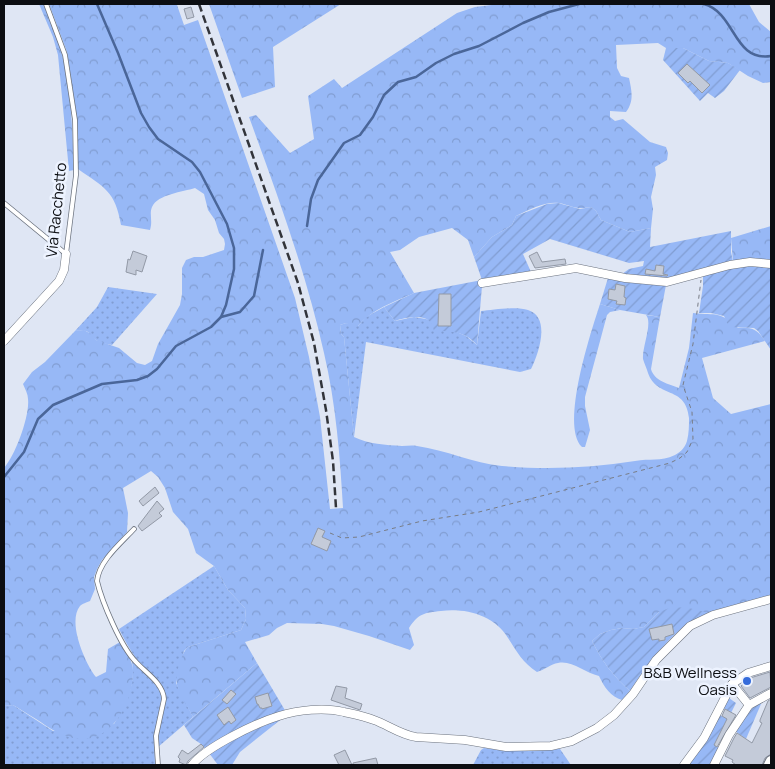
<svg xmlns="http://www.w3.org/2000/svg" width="775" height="769" viewBox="0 0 775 769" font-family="Manrope,sans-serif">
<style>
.grass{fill:url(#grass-dots)}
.forest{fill:url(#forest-crowns)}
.garden{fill:url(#garden-furrows)}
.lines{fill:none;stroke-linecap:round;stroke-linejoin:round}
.stream{stroke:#4a6699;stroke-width:2.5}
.building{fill:#c4cbd9;stroke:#9299a6}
.lane-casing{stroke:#6c737f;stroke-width:5.5}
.street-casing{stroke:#6c737f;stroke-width:9}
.secondary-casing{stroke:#6c737f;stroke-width:12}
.path{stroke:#787c85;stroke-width:1;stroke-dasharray:4 4;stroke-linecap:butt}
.lane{stroke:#fff;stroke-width:4}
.street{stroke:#fff;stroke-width:8}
.secondary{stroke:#fff;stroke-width:10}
.rail{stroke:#32343a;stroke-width:2.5;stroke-dasharray:8 4;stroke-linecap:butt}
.poi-dot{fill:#366cdb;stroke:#edf3ff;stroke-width:2}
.labels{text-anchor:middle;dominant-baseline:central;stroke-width:5;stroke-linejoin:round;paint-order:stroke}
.street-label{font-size:15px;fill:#0c0e12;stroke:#edf3ff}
.poi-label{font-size:15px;fill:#0c0e12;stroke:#edf3ff;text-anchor:end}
</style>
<defs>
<pattern id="grass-dots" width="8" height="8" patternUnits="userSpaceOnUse" patternTransform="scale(1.25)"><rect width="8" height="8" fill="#97b8f6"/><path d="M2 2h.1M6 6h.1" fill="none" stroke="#819dd2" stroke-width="1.8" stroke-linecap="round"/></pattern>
<pattern id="forest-crowns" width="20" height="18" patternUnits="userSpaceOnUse" patternTransform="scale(1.25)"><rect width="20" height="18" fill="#97b8f6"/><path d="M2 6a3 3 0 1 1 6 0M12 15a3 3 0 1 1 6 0" fill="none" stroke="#819dd2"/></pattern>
<pattern id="garden-furrows" width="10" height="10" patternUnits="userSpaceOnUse" patternTransform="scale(1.25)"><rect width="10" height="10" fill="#97b8f6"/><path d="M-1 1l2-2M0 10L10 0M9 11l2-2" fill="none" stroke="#819dd2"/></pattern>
</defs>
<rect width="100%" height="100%" fill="#dfe6f4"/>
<g class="grass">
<path d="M108,287l49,7 -45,51c-5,-1 -12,-2 -16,-5 -10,-7 -4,-11 -21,-9l22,-24z"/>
<path d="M384,307l11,14 19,-4 12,2 40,17 11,9 4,-34c12,-1 35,-5 47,-1 23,7 11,43 3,59l-11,3 -154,-30 -12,95 -10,-100 -3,-3 -1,-9 6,-2 12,3 8,-9z"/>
<path d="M214,566l14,24 17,18 1,11 -5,11 -53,17 -4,4 -8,32 17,34 -35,30c-1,-18 8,-35 7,-51 0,-15 -20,-25 -28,-36 -7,-10 -13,-21 -18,-31z"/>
<path d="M132,661l26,26 3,6v8l-7,38 1,26h-151v-59l9,-1 40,26 61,-7c12,-20 22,-39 18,-63z"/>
<polygon points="484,748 508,751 560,749 571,765 473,765 481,750"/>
</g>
<g class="forest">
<path d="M39,4h5c6,14 12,28 16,43 12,40 12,82 14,123l-5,1 -11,-116 -5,-18z"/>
<path d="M49,4h132l-4,1 7,20 14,-5 97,278 14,59 11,60 10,92 13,-1c-3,-52 -7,-104 -19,-155 -18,-81 -47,-159 -75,-236l7,-2 34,38 24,-14 -6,-43 26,-17 8,9 115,-75 18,-6 25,-3h249l10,18 12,10v50l-8,1 -15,-7 -20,-13 -19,-2 -26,-13h-17l-8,-5 -42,2 1,23 4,8 8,2c3,14 5,23 -3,34l-16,-1v6l5,4 8,-2 27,23 16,5 2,6 -1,7 -12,7 1,8 -5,22 2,12 -2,19 -21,4 -29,-12 -5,-9 -5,-4c-16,3 -18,-1 -32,-4 -13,-2 -31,7 -43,13l-4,9 -20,12 -18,20 -6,-17 -16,-12 -33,9 -19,13 -10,2 24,41c-20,9 -42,16 -56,33l-5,1 -7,-4 -6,2 1,9 3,3 10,100c14,7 32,8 48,9 5,0 10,-1 15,0 29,4 56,17 85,20 44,4 89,2 133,-5 15,-3 25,1 40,-6 7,-4 10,-8 12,-14 2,-8 2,-16 2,-23 -3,-33 -32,-19 -41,-45 -1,-4 -4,-10 -5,-14 -1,-12 10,-36 3,-44l14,2 -9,52c3,12 18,15 28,19l10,-40 4,-35c25,3 25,-3 45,15 14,-1 19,1 27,13l-63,17 11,40 18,16 40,-10v191l-62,18 -50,-1 -15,15 -11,2 -11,-1 -11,2 -11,4 -8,7c10,20 21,35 38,50l-8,9c-11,-3 -18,-13 -23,-24 -14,-3 -27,-16 -41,-13 -7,1 -14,7 -21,9 -14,-9 -20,-20 -29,-34 -14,-23 -42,-30 -67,-27 -17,2 -22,2 -32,17l5,17 -4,5 -41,-14 -35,-10 -12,-2 -35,-1 -10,5 -8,7 -24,7 12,21 -64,54c-5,-10 -13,-21 -16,-32 -2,-9 4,-32 11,-38l53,-17 5,-11 -1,-11 -17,-18 -14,-24 -18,-13 -8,-24 -15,-17 -8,-24 -7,-11 -7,-6 -28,17 5,25 -1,19 -25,28 -5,9 -3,8 1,12 -5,12c-3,1 -8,3 -10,5 -13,16 5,57 16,71l10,-5 2,-23 12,-7c5,10 14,19 13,31 0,26 -18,64 -48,66 -20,1 -34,-10 -49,-20 -8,-5 -15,-9 -23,-14l-9,1v-238c11,-12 26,-52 24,-69 0,-5 -3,-10 -5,-15l9,-12 13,-10 30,-31 9,-1 7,4 5,6 23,8 18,15 8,2 7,-4 6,-17 22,-39 2,-11v-26l4,-8 8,-3h9l21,-7 1,-6 -1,-5 -5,-6 -4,-13 -7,-10 -4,-16 -9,-6c-12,4 -37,6 -43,19 -3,7 1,14 -2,23l-29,-5c-6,-34 -16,-37 -43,-56l-2,-57 -9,-60z"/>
<polygon points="209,4 341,4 273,47 275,87 242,98"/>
<polygon points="771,226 771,261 733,262 731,238"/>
<path d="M600,304l20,6 -10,2 -3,3 -22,82v9l5,24 -5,17h-3c-22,-22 9,-115 18,-143z"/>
</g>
<g class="garden">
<polygon points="666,48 683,48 709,61 728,63 740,70 724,91 715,98 708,93 700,101 663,60"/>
<path d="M558,203l22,6 11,-2 5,4 5,9 29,12 21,-4 -1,19 81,-16v21l2,10 -66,19 -45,-7 7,-5 14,-3 1,-5 -15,2 -79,-24 -27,15 8,18 -49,14 -5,59c-12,-14 -26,-14 -43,-14 -1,-3 -1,-6 -3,-8 -7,-10 -27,-5 -36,-2l-11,-14 30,-14 68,-13 -8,-23 18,-20 20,-12 4,-9 31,-12z"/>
<polygon points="756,265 771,267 771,350 758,331 754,328 729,327 724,316 711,313 699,313 703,286 703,274 714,270"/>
<polygon points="608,278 648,284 666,285 660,317 620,310 600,304"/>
<path d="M672,607l17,1 20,5c-34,12 -60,49 -79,78 -17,-15 -28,-30 -38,-50l8,-7 11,-4 11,-2 11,1 11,-2 15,-15z"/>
<polygon points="257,663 286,712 206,750 201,744 192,738 184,725"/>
<polygon points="729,698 736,703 715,745 721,749 712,765 689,765 707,740 720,715 723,717 727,710 723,708"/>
<polygon points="758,702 761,704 746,739 735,731 747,711"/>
<polygon points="284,717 240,752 232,765 218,765 209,753 227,742"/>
</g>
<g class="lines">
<g class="stream">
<path d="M704,4c32,9 29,58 67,52"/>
<polyline points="307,226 311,199 318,180 344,143 360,135 373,117 384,95 398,82 416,77 436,63 454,54 479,46 523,23 549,12 579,4"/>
<polyline points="221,317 240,312 254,296 263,250"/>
<polyline points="4,477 24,452 38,419 53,405 102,384 137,380 148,376 157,369 176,346 211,327 221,317 226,305 234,269 234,248 227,224 200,172 192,162 158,139 149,127 141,113 118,53 97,4"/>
</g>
</g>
<g class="building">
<polygon points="191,7 194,17 187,19 184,9"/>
<polygon points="687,64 710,85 702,93 690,81 688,83 678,73"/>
<polygon points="133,251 147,256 142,272 136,270 136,275 126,272 128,259 130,260"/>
<polygon points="537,252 542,262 565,259 566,264 535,268 529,256"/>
<polygon points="656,265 664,266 663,274 668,275 667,276 645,274 646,269 655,271"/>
<polygon points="616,284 625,286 624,297 626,298 625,305 616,304 617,301 608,299 609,289 615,290"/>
<polygon points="439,294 451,294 451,326 438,326"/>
<polygon points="155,487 159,493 143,506 139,501"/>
<polygon points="157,501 164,509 159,513 162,516 142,531 138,526"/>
<polygon points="318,528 325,531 322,537 331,541 327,551 311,544"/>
<polygon points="672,624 674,634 665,637 665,640 659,641 659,639 652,640 649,629"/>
<polygon points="770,672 771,687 750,698 741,686 750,678"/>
<polygon points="336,686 347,688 345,698 362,704 360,710 331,700"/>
<polygon points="231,690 236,694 227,704 222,700"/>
<polygon points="268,693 272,706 262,709 262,708 260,708 258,704 257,704 255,697"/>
<polygon points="771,699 771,754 765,758 762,765 736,765 732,762 733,760 725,756 734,738 737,733 752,743 762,723 760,722 760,720 768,701"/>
<polygon points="228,707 236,720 231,724 229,721 224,725 217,715"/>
<polygon points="725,709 736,715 717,747 714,745 727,719 722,716"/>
<polygon points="201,744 204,747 188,761 186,765 179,762 180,759 178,757 182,750 188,754"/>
<polygon points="345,750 352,765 339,765 334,755"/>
<polygon points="376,758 378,765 353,765 353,763"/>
</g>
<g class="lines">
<defs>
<g id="lane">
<polyline points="46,4 65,55 75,120 76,175 66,254"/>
<polyline points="4,203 66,254"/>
<path d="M134,529c-13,14 -35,32 -37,52 5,21 24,66 39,81 10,11 27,21 28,37l-8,37 2,29"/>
</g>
<g id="street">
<polyline points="482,283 576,268 625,278 667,282 730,265 750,262 771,264"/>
<polyline points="4,341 59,281 64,270 66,254"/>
<polyline points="732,684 749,705 771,693"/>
<path d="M192,765c14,-18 64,-42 87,-49 19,-6 45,-9 65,-4 9,2 20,4 30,8 14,5 27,15 42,17l49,3 41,7 45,-1 21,-5 25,-13 17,-13 19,-21 23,-34 34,-34 23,-11 58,-16"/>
<polyline points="684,765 704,738 732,684 748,673 771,666"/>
<polyline points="714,765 729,735 749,705"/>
</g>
<polyline id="secondary" points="769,765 771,761"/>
</defs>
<use href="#lane" class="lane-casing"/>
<use href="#street" class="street-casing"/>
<use href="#secondary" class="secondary-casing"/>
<polyline class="path" points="330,533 342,538 359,537 422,521 479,512 670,463 680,458 687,452 693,439 692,412 683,385 693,344 701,280"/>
<use href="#lane" class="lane"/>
<use href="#street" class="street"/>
<use href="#secondary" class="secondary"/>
<polyline class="rail" points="199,4 298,283 314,343 326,410 333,461 336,508"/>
</g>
<circle class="poi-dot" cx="747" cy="681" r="5"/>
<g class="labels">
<g class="street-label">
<text transform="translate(56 210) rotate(-84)">Via Racchetto</text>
</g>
<g class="poi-label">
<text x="737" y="672">B&amp;B Wellness<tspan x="737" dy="17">Oasis</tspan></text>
</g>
</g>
<rect width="775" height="769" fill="none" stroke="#0c0e12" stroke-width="10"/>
</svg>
